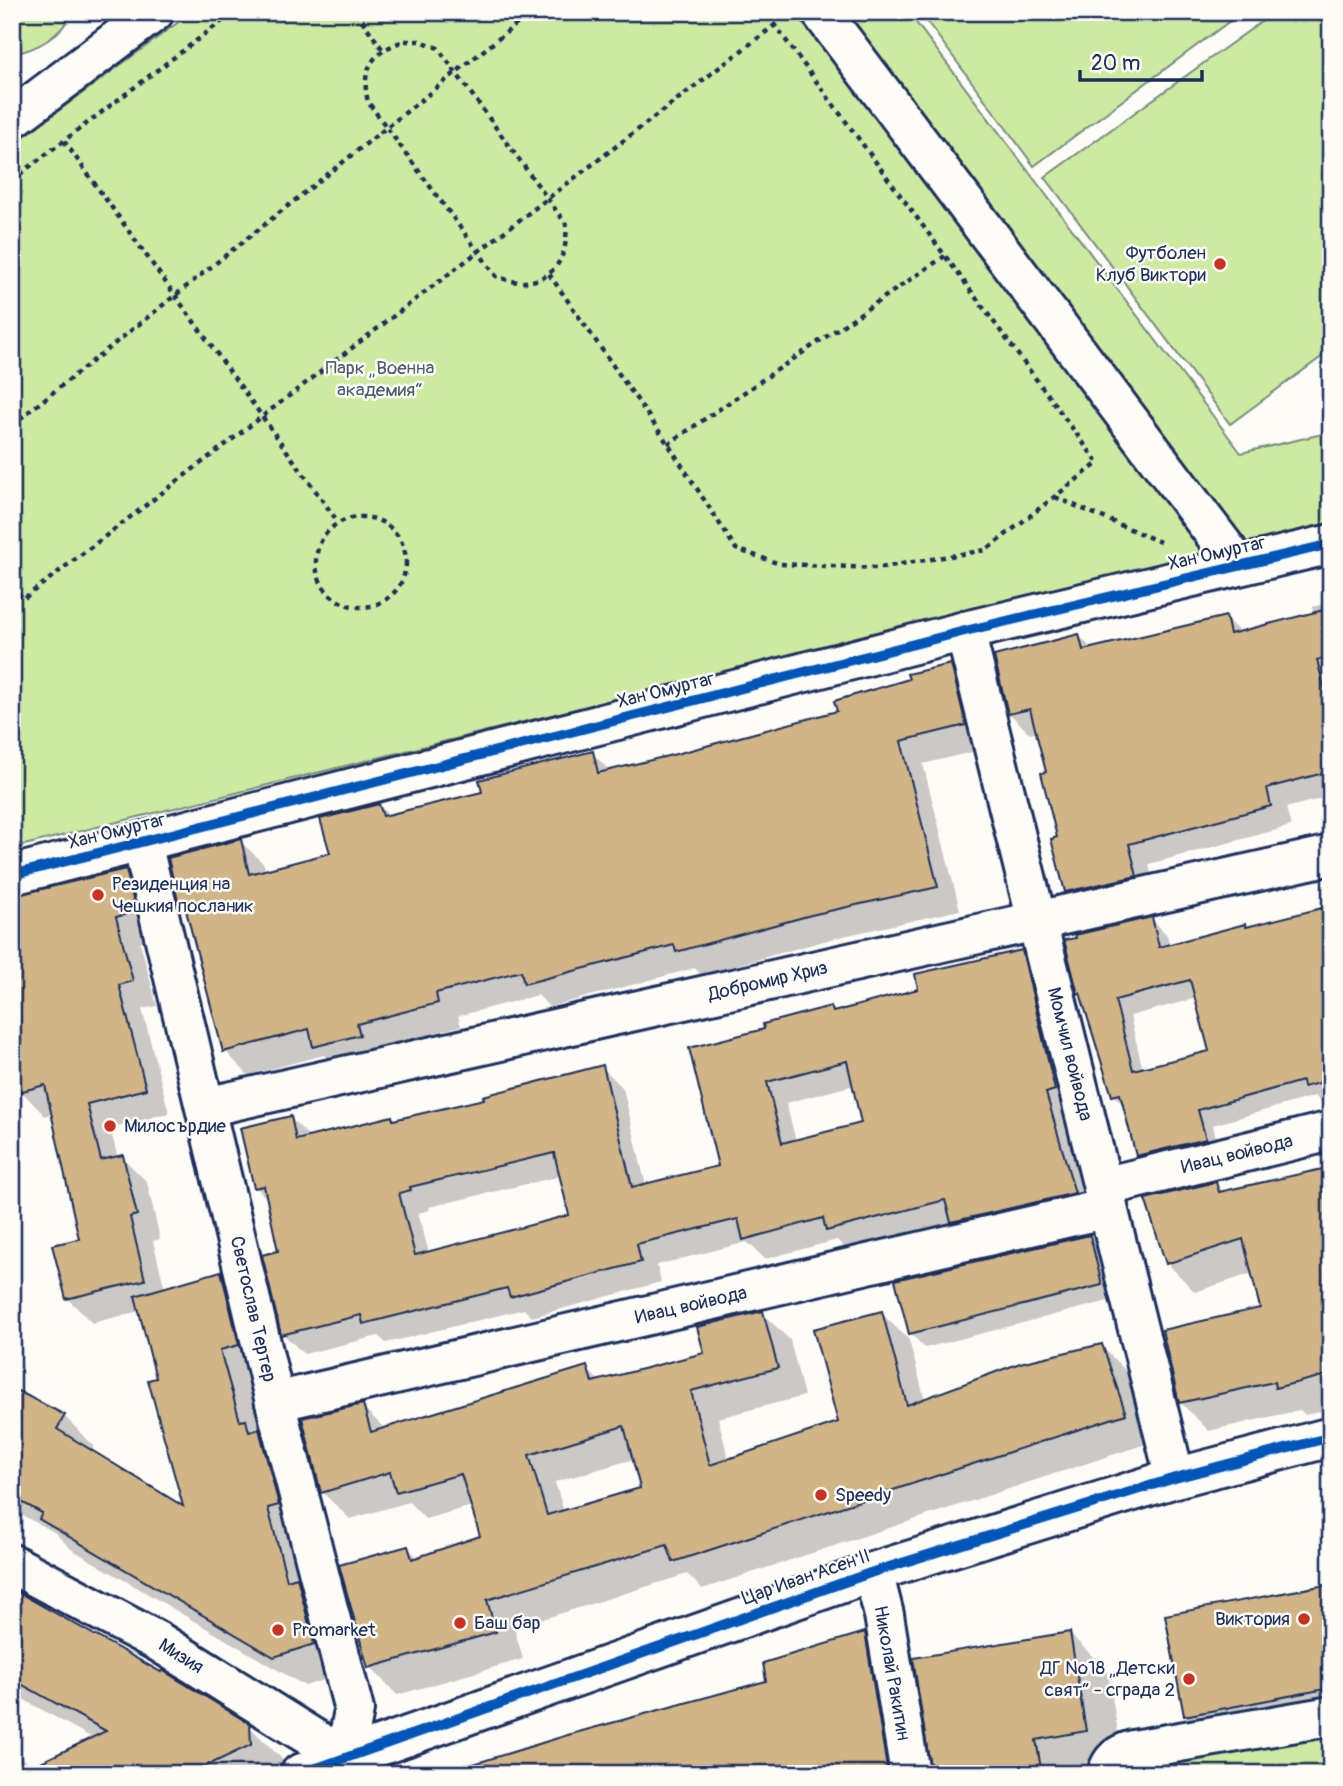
<svg xmlns="http://www.w3.org/2000/svg" width="1343" height="1786" viewBox="0 0 1343 1786" font-family="Pangolin,sans-serif">
<style>
.green{fill:#ceeaa1;stroke:#748c80;stroke-width:2}
.shadow{fill:#0003;fill-rule:evenodd}
.building{fill:#d1b586;stroke:#1b2f5e;stroke-width:2;fill-rule:evenodd}
.lines{fill:none;stroke-linecap:round;stroke-linejoin:round}
.minor-casing{stroke:#1b2f5e;stroke-width:44}
.path{stroke:#1b2f5e;stroke-width:4.5;stroke-dasharray:5 5;stroke-linecap:butt}
.minor{stroke:#fdfcf7;stroke-width:38}
.cycleway-casing{stroke:#fdfcf7;stroke-width:15}
.cycleway{stroke:#0057b8;stroke-width:10}
.poi-dot{fill:#c8321e;stroke:#fdfcf7;stroke-width:2.5}
.labels{text-anchor:middle;dominant-baseline:central;stroke-width:5;stroke-linejoin:round;paint-order:stroke}
.poi-label{font-size:19px;fill:#1b2f5e;stroke:#fdfcf7;text-anchor:start}
.park-label{font-size:19px;fill:#485e6f;stroke:#fdfcf7}
.street-label{font-size:19px;fill:#1b2f5e;stroke:#fdfcf7}
</style>
<rect width="100%" height="100%" fill="#fdfcf7"/>
<filter id="ink" filterUnits="userSpaceOnUse"><feTurbulence type="fractalNoise" baseFrequency=".0143" numOctaves="2"/><feDisplacementMap in="SourceGraphic" scale="14" xChannelSelector="R" yChannelSelector="G"/><feConvolveMatrix kernelMatrix="1 2 1 2 8 2 1 2 1" color-interpolation-filters="sRGB"/></filter>
<g filter="url(#ink)">
<g class="green">
<path d="M12,12h60c-10,24 -36,38 -60,42z"/>
<polygon points="192,12 908,12 1241,453 1331,432 1331,523 12,848 12,142 14,144"/>
<polygon points="920,12 1242,12 1034,166"/>
<polygon points="1275,12 1331,12 1331,350 1230,424 1045,177"/>
<polygon points="1331,1716 1331,1774 1107,1774"/>
</g>
<g class="shadow">
<polygon points="1331,602 1331,796 1286,808 1291,826 1149,864 1156,896 1087,912 1066,891 1048,773 1038,732 1030,734 1010,714 1079,636 1092,649 1225,618 1241,633 1314,614 1312,607"/>
<polygon points="950,666 974,689 988,748 923,764 960,910 835,938 701,975 695,968 549,1007 538,995 458,1016 461,1026 379,1047 382,1058 338,1070 324,1055 248,1075 225,1051 187,907 180,900 240,841 264,864 265,871 332,855 379,805 390,816 484,793 592,753 611,772 839,712"/>
<polygon points="125,870 149,895 159,936 140,942 157,1006 142,1009 169,1113 110,1128 118,1158 122,1157 147,1182 160,1239 153,1241 165,1289 221,1273 251,1303 268,1375 248,1379 265,1437 343,1674 305,1686 71,1549 54,1532 12,1510 12,1390 64,1416 94,1446 91,1452 186,1510 159,1379 140,1311 92,1323 67,1298 81,1240 53,1113 45,1116 21,1091"/>
<path d="M1331,908v191l-10,3 -6,-6 -102,29 7,30 -67,16 -15,-16 -13,-48 -11,-12 -31,-98 -4,-4 73,-74 15,16 3,11zM1197,998l14,54 -68,18 -13,-54z"/>
<path d="M1021,952l20,20 53,242 -121,28 -18,-19 -107,28 -11,-11 -72,19 -18,-17 -90,23 4,17 -129,35 -8,-8 -138,34 -8,-7 -74,18 -21,-20 -3,-82 -11,-51 -13,-14 34,-69 21,20 81,-20 3,3 91,-21 116,-33 21,21 23,98 74,-19 46,-137 65,-23 5,6 84,-22zM854,1085l9,39 -67,17 -10,-38zM561,1176l10,40 -142,37 -11,-40 12,-3 -1,-3z"/>
<polygon points="1331,1169 1331,1409 1305,1415 1300,1410 1209,1431 1181,1403 1262,1309 1253,1273 1195,1292 1167,1263 1216,1184 1225,1193"/>
<polygon points="1090,1237 1104,1252 1116,1299 925,1348 910,1333"/>
<path d="M762,1313l28,27 14,56 -86,22 11,43 111,-38 41,-110 28,27 16,60 176,-54 28,28 23,68 -450,147 -15,-15 -173,54 9,31 -126,36 -27,-28 38,-119 10,10 64,-21 -10,-31 -47,13 -16,-17 -59,17 -28,-27 40,-86 24,24 200,-62 14,14 106,-27zM634,1459l8,30 -78,23 -9,-30z"/>
<polygon points="1331,1586 1331,1733 1224,1753 1185,1715"/>
<polygon points="12,1592 249,1726 285,1762 286,1774 12,1774 12,1748 32,1768 94,1739 12,1693"/>
<polygon points="1069,1633 1108,1672 1124,1769 1098,1774 933,1774"/>
<polygon points="864,1634 902,1672 919,1774 443,1774 636,1716 768,1682"/>
</g>
<g class="building">
<polygon points="1331,608 1331,656 1317,660 1331,713 1331,771 1267,788 1271,806 1129,844 1137,876 1065,892 1051,839 1057,837 1041,773 1046,772 1030,709 1008,714 994,656 1079,634 1083,650 1226,616 1230,634"/>
<polygon points="951,664 966,725 901,741 938,887 811,915 676,952 674,945 524,984 521,971 436,993 438,1003 357,1024 360,1035 313,1047 309,1029 223,1052 183,899 178,901 168,858 241,839 249,874 330,853 320,819 379,804 383,816 482,792 479,780 593,751 598,773 676,754 837,711 834,701 909,679 907,674"/>
<polygon points="126,869 136,912 116,917 133,981 119,985 146,1089 87,1104 101,1160 123,1155 137,1215 130,1217 145,1280 66,1299 52,1245 79,1239 45,1085 19,1092 12,1066 12,896"/>
<path d="M1322,908l9,35v137l-28,7 -1,-6 -104,29 8,29 -70,17 -16,-62 -8,2 -32,-103 -2,1 -14,-54 12,-2 -1,-3 77,-18 7,30 86,-23 1,3zM1190,980l19,71 -76,19 -18,-70z"/>
<path d="M1022,950l33,140 -9,3 29,100 -124,29 -6,-22 -119,31 -3,-13 -80,22 -5,-21 -101,25 4,18 -131,35 -3,-9 -144,36 -2,-9 -80,20 -19,-80 16,-4 -14,-65 -10,2 -14,-60 51,-12 5,24 96,-24 1,4 91,-21 -1,-3 120,-31 29,122 86,-21 -29,-118 75,-19 -1,-5 68,-18 2,6 85,-23 -3,-15zM847,1061l14,62 -79,20 -15,-61zM554,1153l15,62 -154,40 -16,-62 12,-3 -1,-3z"/>
<polygon points="1331,1167 1331,1374 1275,1388 1274,1382 1179,1403 1162,1330 1260,1308 1243,1239 1166,1264 1145,1199 1216,1182 1219,1192"/>
<polygon points="1090,1235 1102,1285 909,1334 895,1280"/>
<polygon points="221,1271 239,1345 220,1350 240,1421 246,1420 249,1432 259,1429 279,1505 268,1508 287,1580 297,1577 314,1644 274,1657 39,1519 42,1513 12,1497 12,1388 65,1415 57,1429 183,1506 148,1380 156,1378 135,1296"/>
<path d="M763,1311l15,57 -87,23 19,74 128,-43 -25,-93 69,-18 25,94 113,-42 82,-19 24,70 -453,148 -6,-17 -180,55 9,32 -128,36 -29,-103 69,-19 4,13 68,-23 -19,-62 -65,18 -6,-20 -69,21 -19,-75 61,-14 8,28 216,-66 5,16 112,-29 -7,-26zM624,1426l16,62 -93,27 -18,-60z"/>
<polygon points="1331,1584 1331,1688 1184,1716 1165,1615"/>
<polygon points="12,1589 161,1672 162,1670 250,1724 251,1745 189,1774 16,1774 106,1731 12,1679"/>
<polygon points="865,1632 888,1774 468,1774 467,1766 571,1734 766,1681 763,1663"/>
<polygon points="1070,1632 1086,1731 1036,1740 1042,1774 931,1774 913,1658"/>
</g>
<g class="lines">
<defs>
<g id="minor">
<polyline points="821,12 1238,565"/>
<polyline points="12,110 16,116 154,12"/>
<polyline points="965,631 1175,1478"/>
<polyline points="142,843 275,1402 354,1710 345,1758 347,1774"/>
<polyline points="12,875 965,631 1331,544"/>
<polyline points="206,1107 1331,855"/>
<polyline points="1103,1187 1331,1131"/>
<polyline points="275,1402 1108,1208"/>
<polyline points="12,1564 159,1642 345,1758"/>
<polyline points="873,1572 884,1615 910,1774"/>
<polyline points="300,1774 873,1572 1175,1478 1331,1437"/>
<path d="M1107,1774c4,-15 12,-20 26,-24l198,-34"/>
</g>
</defs>
<use href="#minor" class="minor-casing"/>
<g class="path">
<polyline points="356,12 383,50"/>
<path d="M405,41h16l17,7 128,176c4,45 -27,70 -70,52l-128,-174c-8,-32 5,-52 37,-61z"/>
<polyline points="64,141 338,522"/>
<polyline points="12,180 234,12"/>
<polyline points="549,274 668,444 736,549 780,564 877,568 986,550 1098,463 765,12"/>
<polyline points="12,425 532,12"/>
<polyline points="668,444 945,256"/>
<polyline points="1055,497 1160,542"/>
<circle cx="361" cy="562" r="45"/>
<polyline points="12,585 23,599 775,25"/>
</g>
<use href="#minor" class="minor"/>
<defs>
<g id="cycleway">
<polyline points="12,875 965,631 1331,544"/>
<polyline points="300,1774 873,1572 1175,1478 1331,1437"/>
</g>
</defs>
<use href="#cycleway" class="cycleway-casing"/>
<use href="#cycleway" class="cycleway"/>
</g>
</g>
<g class="poi-dot">
<circle cx="1220" cy="264" r="7"/>
<circle cx="98" cy="895" r="7"/>
<circle cx="110" cy="1126" r="7"/>
<circle cx="821" cy="1495" r="7"/>
<circle cx="1304" cy="1619" r="7"/>
<circle cx="460" cy="1623" r="7"/>
<circle cx="278" cy="1630" r="7"/>
<circle cx="1189" cy="1679" r="7"/>
</g>
<g class="labels">
<g class="poi-label">
<text x="1206" y="253" text-anchor="end">Футболен<tspan x="1206" dy="22">Клуб Виктори</tspan></text>
<text x="112" y="884">Резиденция на<tspan x="112" dy="22">Чешкия посланик</tspan></text>
<text x="124" y="1126">Милосърдие</text>
<text x="835" y="1495">Speedy</text>
<text x="1290" y="1619" text-anchor="end">Виктория</text>
<text x="474" y="1623">Баш бар</text>
<text x="292" y="1630">Promarket</text>
<text x="1175" y="1668" text-anchor="end">ДГ №18 „Детски<tspan x="1175" dy="22">свят“ - сграда 2</tspan></text>
</g>
<g class="park-label">
<text x="380" y="368">Парк „Военна<tspan x="380" dy="22">академия“</tspan></text>
</g>
<g class="street-label">
<text transform="translate(1217 553) rotate(-13)">Хан Омуртаг</text>
<text transform="translate(666 690) rotate(-14)">Хан Омуртаг</text>
<text transform="translate(117 831) rotate(-14)">Хан Омуртаг</text>
<text transform="translate(768 981) rotate(-13)">Добромир Хриз</text>
<text transform="translate(1070 1054) rotate(76)">Момчил войвода</text>
<text transform="translate(1237 1154) rotate(-14)">Ивац войвода</text>
<text transform="translate(691 1305) rotate(-13)">Ивац войвода</text>
<text transform="translate(253 1309) rotate(77)">Светослав Тертер</text>
<text transform="translate(806 1577) rotate(-19)">Цар Иван Асен II</text>
<text transform="translate(181 1656) rotate(32)">Мизия</text>
<text transform="translate(892 1673) rotate(80)">Николай Ракитин</text>
</g>
</g>
<rect width="1343" height="1786" fill="none" stroke="#fdfcf7" stroke-width="42"/>
<rect x="21" y="21" width="1301" height="1744" fill="none" stroke="#1b2f5e" stroke-width="2.5" filter="url(#ink)"/>
<path d="M1080 70v10h122v-10" fill="none" stroke="#1b2f5e" stroke-width="3.5"/>
<text x="1091" y="70" font-size="21" fill="#1b2f5e" stroke="#fdfcf7" stroke-width="5" paint-order="stroke">20 m</text>
</svg>
